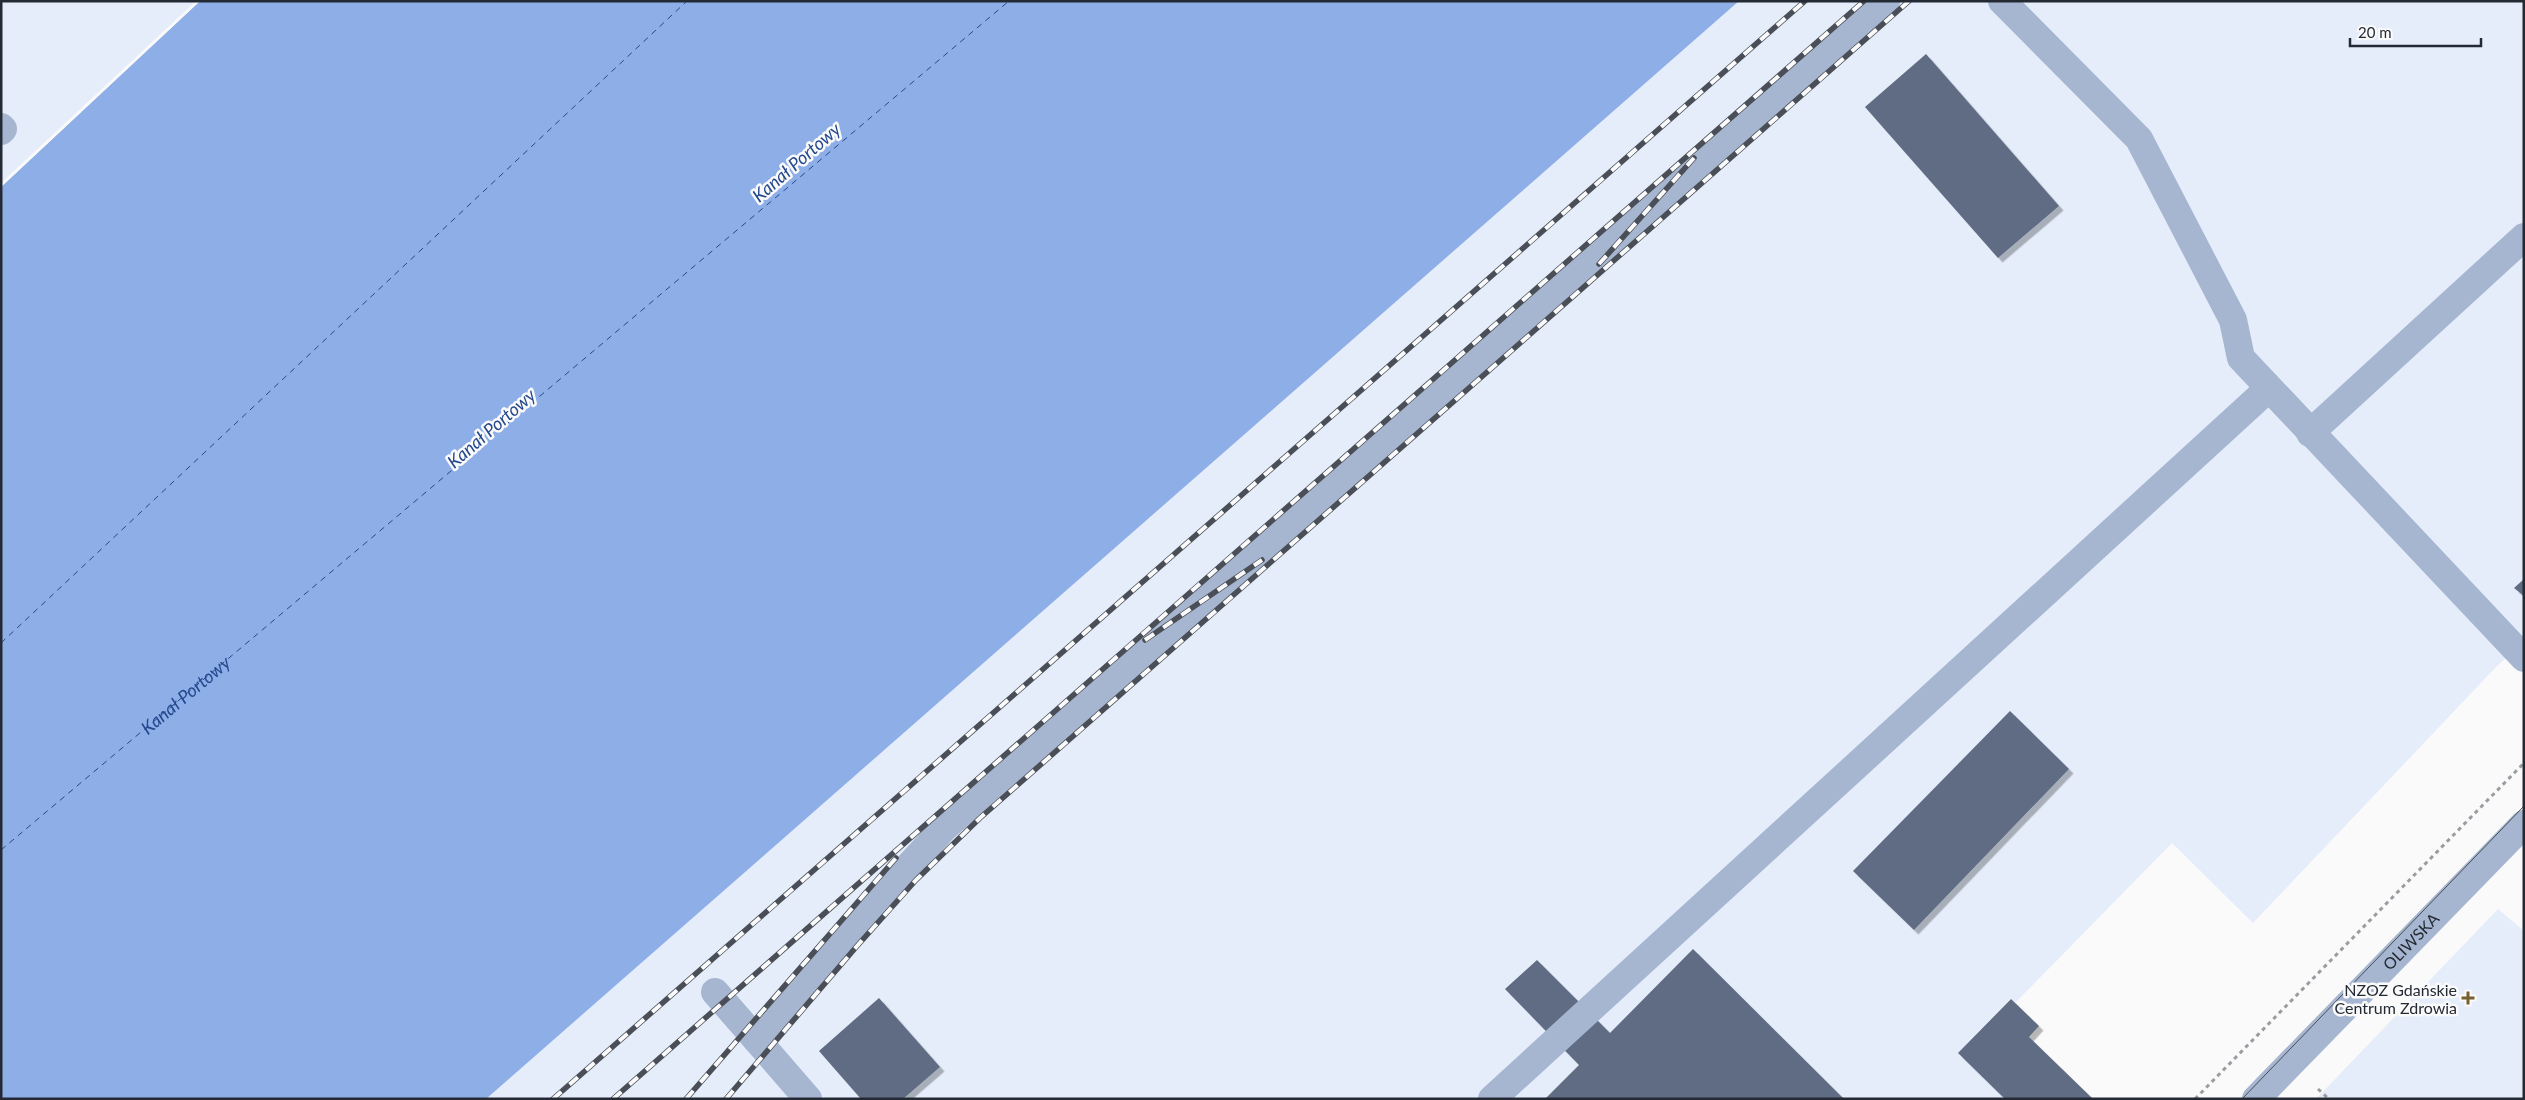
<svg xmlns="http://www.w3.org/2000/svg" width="2525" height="1100" viewBox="0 0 2525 1100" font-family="Lato,sans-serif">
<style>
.built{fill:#e5edfb}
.water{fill:#8eaee8}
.pier{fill:#fafafa}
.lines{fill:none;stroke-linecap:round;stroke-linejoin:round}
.ferry{stroke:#25498e;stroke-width:1;stroke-dasharray:6 5;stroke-linecap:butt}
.building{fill:#5e6c84;filter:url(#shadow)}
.path{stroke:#9a9ca1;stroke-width:3;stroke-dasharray:4 4;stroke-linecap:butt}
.minor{stroke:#a7b6d0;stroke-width:28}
.tram{stroke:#4a4f57;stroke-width:1}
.rail-casing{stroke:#4a4f57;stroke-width:5.5}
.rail{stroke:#fafafa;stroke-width:4;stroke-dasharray:11;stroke-linecap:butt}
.poi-dot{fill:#785f30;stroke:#fafafa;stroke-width:2}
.labels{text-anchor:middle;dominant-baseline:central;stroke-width:5;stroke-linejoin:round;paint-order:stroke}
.street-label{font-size:16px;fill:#242a34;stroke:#fafafa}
.poi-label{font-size:16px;fill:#242a34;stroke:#fafafa;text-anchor:end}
.water-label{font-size:18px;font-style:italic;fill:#25498e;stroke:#fafafa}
</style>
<defs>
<filter id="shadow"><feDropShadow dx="4.5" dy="4.5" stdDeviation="0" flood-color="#0004"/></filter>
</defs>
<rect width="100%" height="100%" fill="#fafafa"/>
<g class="built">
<polygon points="1,1 200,1 1,187"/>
<polygon points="1739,1 2524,1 2524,641 2496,667 2253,923 2172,843 2015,1003 2010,999 1959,1052 2005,1099 486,1099"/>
<polygon points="2498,909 2524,931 2524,1099 2316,1099"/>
</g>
<polygon class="water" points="200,1 1739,1 486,1099 1,1099 1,187"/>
<polygon class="pier" points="196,1 200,1 1,187 1,183"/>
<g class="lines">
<g class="ferry">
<polyline points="1,643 687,1"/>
<path id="s1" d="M1,850l1008,-849"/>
</g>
</g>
<g class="building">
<polygon points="1926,54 2059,206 1998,258 1865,107"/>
<polygon points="2524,579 2524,596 2514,588"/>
<polygon points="2010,711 2069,769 1914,930 1853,871"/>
<polygon points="1693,949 1844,1099 1545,1099 1579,1065 1505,989 1537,960 1610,1033"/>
<polygon points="879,998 940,1067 903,1099 861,1099 819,1051"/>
<polygon points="2011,999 2039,1026 2029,1037 2093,1099 2005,1099 1958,1053"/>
</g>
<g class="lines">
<g class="path">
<polyline points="2318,1089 2329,1099"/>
<polyline points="2195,1099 2524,763"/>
</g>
<g class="minor">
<polyline points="2002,1 2139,139 2233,320 2241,358 2524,658"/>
<polyline points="1,127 3,129 1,131"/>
<polyline points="2310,433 2524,237"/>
<polyline points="715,992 756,1039"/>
<polyline points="808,1099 756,1039 869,909 944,828 1886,1"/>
<polyline points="1492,1099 2268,389"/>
<path id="s2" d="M2256,1099l268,-275"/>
</g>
<polyline class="tram" points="2242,1099 2524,806"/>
<defs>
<g id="rail">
<polyline points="1599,264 1694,158"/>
<polyline points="1145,640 1262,560"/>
<polyline points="553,1099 1805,1"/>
<polyline points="613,1099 1864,1"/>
<polyline points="686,1099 896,858"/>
<polyline points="726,1099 857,946 916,880 980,818 1909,1"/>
</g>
</defs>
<use href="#rail" class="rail-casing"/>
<use href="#rail" class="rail"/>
</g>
<path class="poi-dot" d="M2465.5 990.5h5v5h5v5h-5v5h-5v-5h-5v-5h5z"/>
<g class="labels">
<g class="street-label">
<text stroke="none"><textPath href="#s2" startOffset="221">OLIWSKA</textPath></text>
</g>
<g class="poi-label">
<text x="2457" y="989">NZOZ Gdańskie<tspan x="2457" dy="18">Centrum Zdrowia</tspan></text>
</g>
<g class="water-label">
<text transform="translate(796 162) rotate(-41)">Kanał Portowy</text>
<text transform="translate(491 428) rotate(-41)">Kanał Portowy</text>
<text stroke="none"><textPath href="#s1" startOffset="241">Kanał Portowy</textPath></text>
</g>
</g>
<rect width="2525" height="1100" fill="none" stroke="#242a34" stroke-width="5"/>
<path d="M2350 38v8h131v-8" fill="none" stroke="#242a34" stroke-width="2.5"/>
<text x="2358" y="38" font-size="15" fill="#242a34" stroke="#fafafa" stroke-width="4" paint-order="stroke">20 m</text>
</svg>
